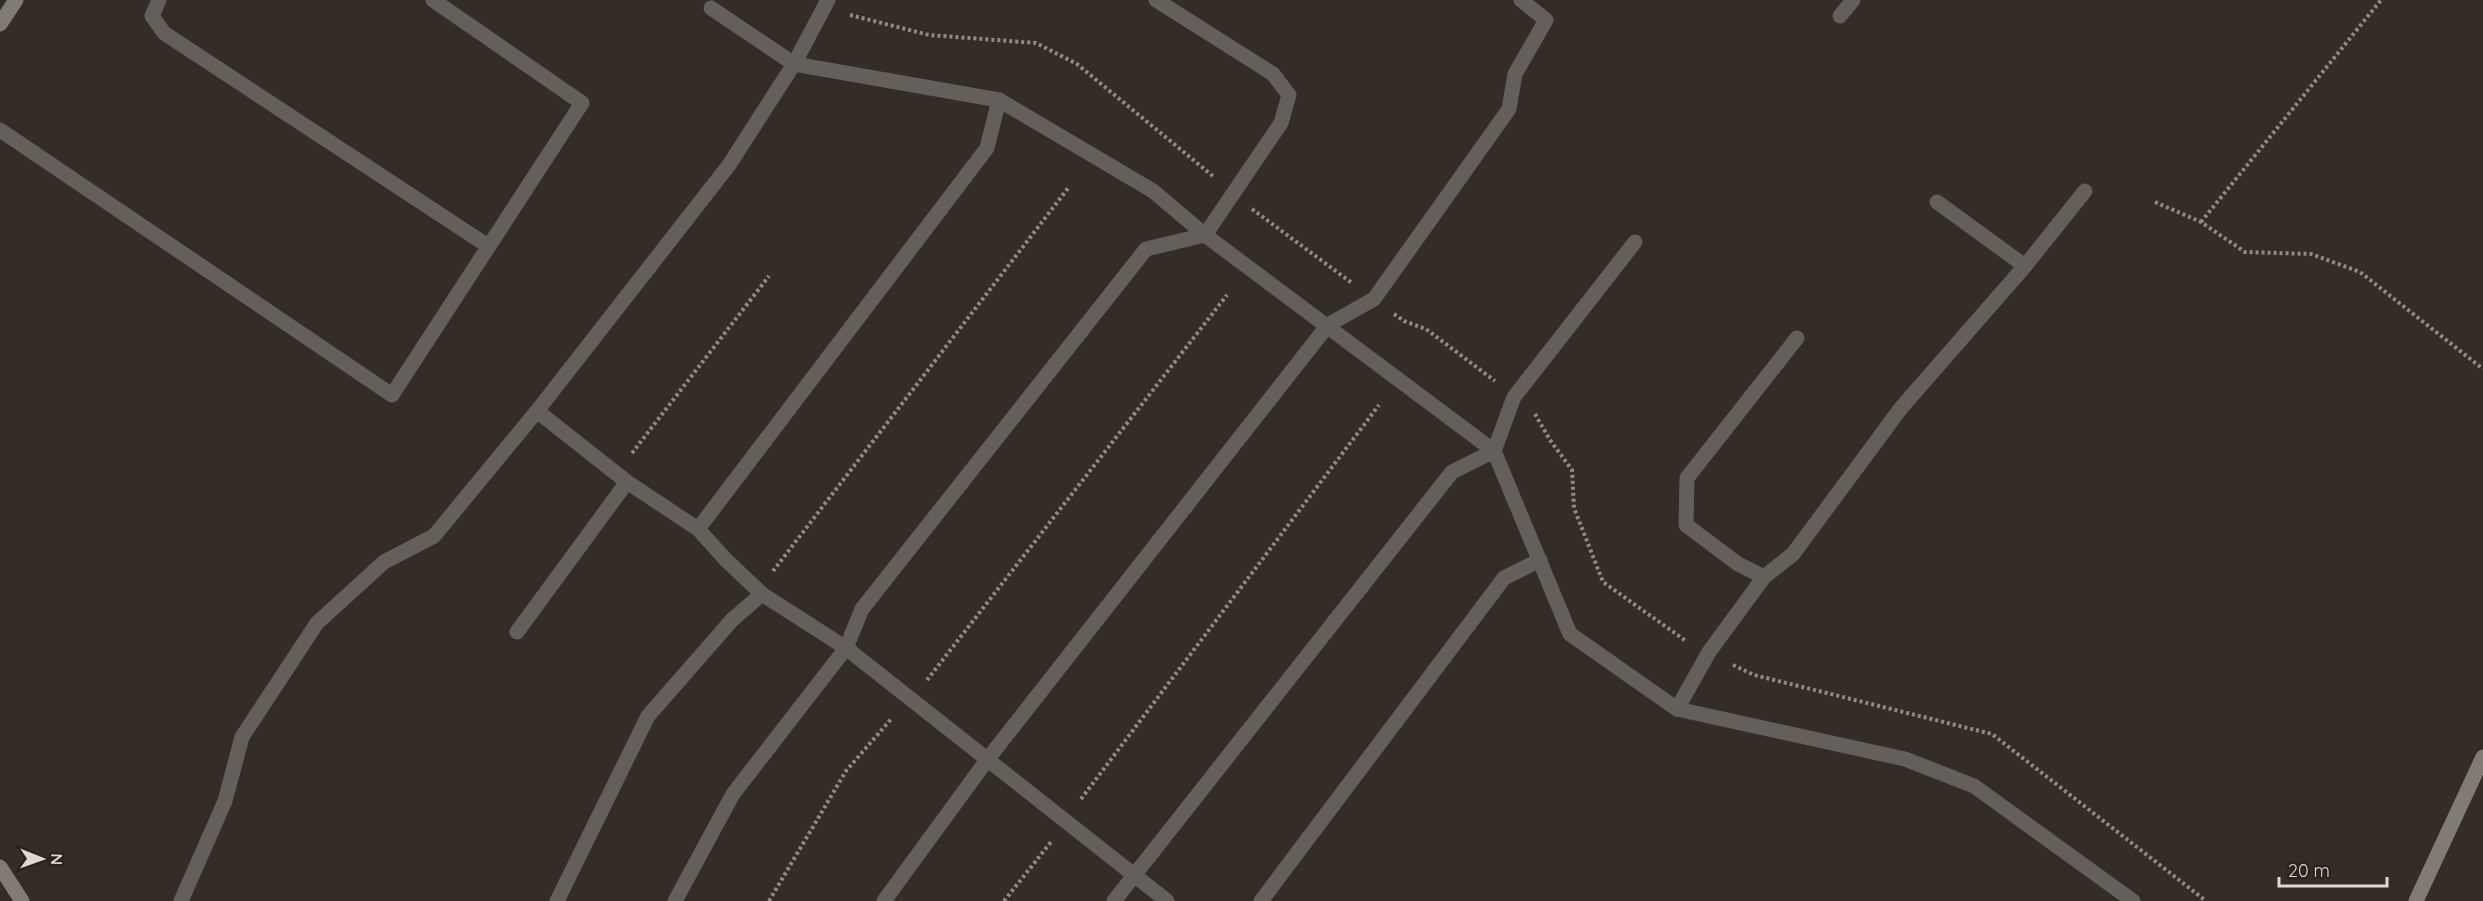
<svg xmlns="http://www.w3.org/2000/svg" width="2483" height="901" viewBox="0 0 2483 901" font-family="Quicksand,sans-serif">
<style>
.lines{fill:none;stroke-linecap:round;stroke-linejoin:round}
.path{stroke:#928a85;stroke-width:4;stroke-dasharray:3 3;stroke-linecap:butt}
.street{stroke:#63605b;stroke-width:15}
.secondary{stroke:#807c74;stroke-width:15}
</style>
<rect width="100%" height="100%" fill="#352c25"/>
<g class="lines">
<g class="path">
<polyline points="850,15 929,35 1036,43 1077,64 1214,177"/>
<polyline points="2155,202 2201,222 2245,252 2311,254 2360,272 2483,369"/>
<polyline points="1252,209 1352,283"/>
<polyline points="2201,222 2381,0"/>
<polyline points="1394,314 1404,321 1426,329 1495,381"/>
<polyline points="1535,414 1550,440 1572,470 1574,508 1603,582 1686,641"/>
<polyline points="632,453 769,276"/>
<polyline points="773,571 1069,187"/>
<polyline points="1733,665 1754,675 1992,734 2206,901"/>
<polyline points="927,680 1227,295"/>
<polyline points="1081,799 1379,405"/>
<polyline points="769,901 846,771 892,718"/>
<polyline points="1004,901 1051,842"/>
</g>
<g class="street">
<polyline points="159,0 152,16 164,33 488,246"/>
<polyline points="711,8 794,64 828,0"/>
<polyline points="1840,16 1853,0"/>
<polyline points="0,130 392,395 582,103 433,0"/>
<polyline points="1937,202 2025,266"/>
<polyline points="537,411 627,482 698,529 987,148 999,100"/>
<polyline points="698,529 726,560 762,594 846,648 1167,901"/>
<polyline points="1764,577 1738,564 1686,525 1687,478 1797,338"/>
<polyline points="517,632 627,482"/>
<polyline points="1677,709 1709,652 1764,577 1793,554 1901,408 2025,266 2085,191"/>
<polyline points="181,901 225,801 242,737 317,623 384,562 434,536 537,411 729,165 794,64 999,100 1153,191 1205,235 1494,451 1570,634 1677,709 1905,759 1974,786 2133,901"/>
<polyline points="557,901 648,716 732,620 762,594"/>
<polyline points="675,901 733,794 846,648 862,609 1146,249 1205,235 1281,123 1289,95 1273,74 1156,0"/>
<polyline points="884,901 987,760 1328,325 1374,299 1509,109 1515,74 1546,20 1521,0"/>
<polyline points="1114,901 1452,472 1494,451 1514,397 1635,242"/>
<polyline points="1261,901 1504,578 1540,560"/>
</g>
<g class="secondary">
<polyline points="0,24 16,0"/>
<polyline points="0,867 22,901"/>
<polyline points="2416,901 2483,757"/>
</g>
</g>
<g transform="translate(42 859) rotate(91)" stroke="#2b221b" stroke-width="4.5" paint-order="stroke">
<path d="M0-4.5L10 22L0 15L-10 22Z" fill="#dfd8d4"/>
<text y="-9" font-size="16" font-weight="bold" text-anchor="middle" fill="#dfd8d4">N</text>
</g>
<path d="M2279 877v9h108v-9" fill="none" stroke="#dfd8d4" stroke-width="3"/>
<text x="2288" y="877" font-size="18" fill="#dfd8d4" stroke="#2b221b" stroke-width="4.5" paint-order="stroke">20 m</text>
</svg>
